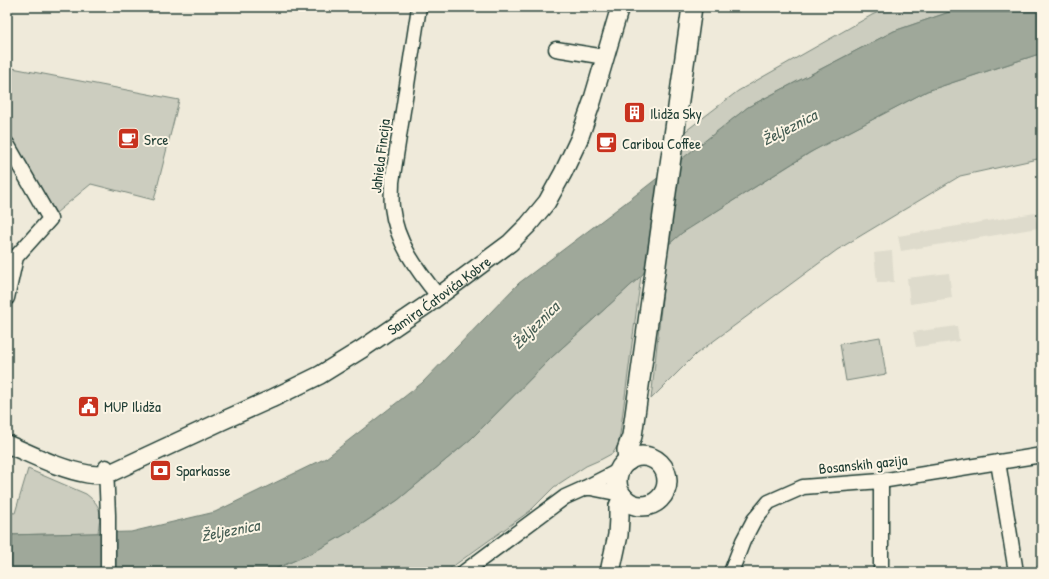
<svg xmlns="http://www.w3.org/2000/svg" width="1049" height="579" viewBox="0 0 1049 579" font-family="'Patrick Hand',sans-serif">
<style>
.built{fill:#dedbcc}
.green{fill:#cccdbf;stroke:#76857a}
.water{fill:#9fa89a;stroke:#6c7d71}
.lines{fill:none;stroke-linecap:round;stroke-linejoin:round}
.minor-casing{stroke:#1f3d34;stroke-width:17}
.tertiary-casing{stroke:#1f3d34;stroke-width:20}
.secondary-casing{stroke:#1f3d34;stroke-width:22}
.minor{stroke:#fcf5e5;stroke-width:14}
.tertiary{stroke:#fcf5e5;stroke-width:17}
.secondary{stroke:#fcf5e5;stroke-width:19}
.labels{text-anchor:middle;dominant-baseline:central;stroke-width:4;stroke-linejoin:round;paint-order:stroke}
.poi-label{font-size:15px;fill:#1f3d34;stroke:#fcf5e5;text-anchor:start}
.street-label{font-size:15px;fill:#1f3d34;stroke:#fcf5e5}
.water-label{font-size:16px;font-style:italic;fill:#455d53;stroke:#fcf5e5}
</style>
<rect width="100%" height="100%" fill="#efeada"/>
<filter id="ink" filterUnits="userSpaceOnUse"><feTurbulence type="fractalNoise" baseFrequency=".025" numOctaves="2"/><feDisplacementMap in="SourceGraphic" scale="8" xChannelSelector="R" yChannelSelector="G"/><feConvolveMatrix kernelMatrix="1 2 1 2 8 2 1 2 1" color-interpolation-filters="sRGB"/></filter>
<g filter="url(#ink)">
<g class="built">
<polygon points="865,7 889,7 872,15"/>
<polygon points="1035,213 1038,228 901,251 898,236"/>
<polygon points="892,251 894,282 877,283 874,253"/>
<polygon points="949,273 952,298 910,304 907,278"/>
<polygon points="957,326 959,341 916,347 913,332"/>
</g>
<g class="green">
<polygon points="889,7 964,7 894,31 748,107 669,170 674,140 738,91 872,15"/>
<polygon points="1042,54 1042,158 960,176 837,250 696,354 651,399 668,245 681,233 816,149 927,91 1036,55"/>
<polygon points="7,67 179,100 154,200 91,184 56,213 7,130"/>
<polygon points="641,276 620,434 618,445 613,453 602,459 586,466 554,487 530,511 445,572 268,572 312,553 356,528 398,500 471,439 552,357"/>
<polygon points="880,337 886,374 846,381 840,344"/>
<path d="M28,469l58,25c18,14 14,19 12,39l-91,2v-23l8,1z"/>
</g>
<polygon class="water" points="964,7 1042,7 1042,54 1036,55 927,91 809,153 682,233 668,245 641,276 552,357 471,439 398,500 356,528 312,553 268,572 7,572 7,535 131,532 215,512 326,458 422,383 519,283 637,194 748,107 894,31"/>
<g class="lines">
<defs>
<g id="minor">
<path d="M419,7l-27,175c0,8 -1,17 0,25 4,35 25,63 47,90"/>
<polyline points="556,49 605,57"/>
<polyline points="7,144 50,219 16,257 7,298"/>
<polyline points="998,462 1016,572"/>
<polyline points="106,467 108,515 108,572"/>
<polyline points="585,488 591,488 621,494"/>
<polyline points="464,572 565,497 585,488 620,470"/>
<polyline points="731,572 743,541 754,520 769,502 803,487 881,481 1042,455"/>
<polyline points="881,572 881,481"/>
</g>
<g id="tertiary">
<path id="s1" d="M7,444c26,11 52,25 81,30 6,1 12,1 18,1l116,-54 49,-22 49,-24 42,-26 66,-45 82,-61 18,-18 19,-23 16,-29 16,-34 13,-37 28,-95"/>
</g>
<g id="secondary">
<circle cx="642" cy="481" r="25"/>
<polyline points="628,461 627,450 632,436 692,7"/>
<polyline points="610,572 618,535 619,518 619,506 623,497"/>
</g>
</defs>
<use href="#minor" class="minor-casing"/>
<use href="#tertiary" class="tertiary-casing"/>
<use href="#secondary" class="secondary-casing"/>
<use href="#minor" class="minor"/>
<use href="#tertiary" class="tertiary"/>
<use href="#secondary" class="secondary"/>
</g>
</g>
<defs>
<symbol id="building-square" viewBox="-11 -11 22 22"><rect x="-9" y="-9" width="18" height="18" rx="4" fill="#c8321e" stroke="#fcf5e5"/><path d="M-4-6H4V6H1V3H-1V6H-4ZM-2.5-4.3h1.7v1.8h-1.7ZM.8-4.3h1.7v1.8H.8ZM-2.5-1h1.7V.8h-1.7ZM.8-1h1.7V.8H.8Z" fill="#fff"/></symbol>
<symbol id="cafe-square" viewBox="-11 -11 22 22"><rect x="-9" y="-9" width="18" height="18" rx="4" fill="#c8321e" stroke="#fcf5e5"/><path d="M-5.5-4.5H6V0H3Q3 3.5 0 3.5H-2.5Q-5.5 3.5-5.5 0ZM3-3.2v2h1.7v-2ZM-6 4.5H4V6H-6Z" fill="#fff"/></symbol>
<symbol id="civic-square" viewBox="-11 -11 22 22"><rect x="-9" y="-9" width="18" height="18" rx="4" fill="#c8321e" stroke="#fcf5e5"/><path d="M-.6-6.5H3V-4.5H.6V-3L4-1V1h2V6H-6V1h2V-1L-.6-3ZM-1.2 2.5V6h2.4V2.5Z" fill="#fff"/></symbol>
<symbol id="bank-square" viewBox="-11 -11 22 22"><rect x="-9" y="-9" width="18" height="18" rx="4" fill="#c8321e" stroke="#fcf5e5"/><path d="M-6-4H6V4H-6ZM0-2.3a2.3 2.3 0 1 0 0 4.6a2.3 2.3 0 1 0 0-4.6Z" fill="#fff"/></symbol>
</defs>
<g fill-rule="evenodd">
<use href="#building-square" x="622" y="100" width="25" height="25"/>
<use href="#cafe-square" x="116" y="126" width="25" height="25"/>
<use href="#cafe-square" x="594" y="130" width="25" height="25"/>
<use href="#civic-square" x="76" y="394" width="25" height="25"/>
<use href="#bank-square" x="148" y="458" width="25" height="25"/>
</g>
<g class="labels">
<g class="poi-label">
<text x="650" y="113">Ilidža Sky</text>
<text x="144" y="139">Srce</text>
<text x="622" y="143">Caribou Coffee</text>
<text x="104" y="406">MUP Ilidža</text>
<text x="176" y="470">Sparkasse</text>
</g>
<g class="street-label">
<text transform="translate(380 156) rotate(-83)">Jahiela Fincija</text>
<text stroke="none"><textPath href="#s1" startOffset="484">Samira Ćatovića Kobre</textPath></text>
<text transform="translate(863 464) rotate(-6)">Bosanskih gazija</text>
</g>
<g class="water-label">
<text transform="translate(789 127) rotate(-27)">Željeznica</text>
<text transform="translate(535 325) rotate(-45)">Željeznica</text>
<text transform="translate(230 530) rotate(-11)">Željeznica</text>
</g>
</g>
<rect width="1049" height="579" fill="none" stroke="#fcf5e5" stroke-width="24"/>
<rect x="12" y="12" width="1025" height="555" fill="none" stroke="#1f3d34" stroke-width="1.5" filter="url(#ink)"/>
</svg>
